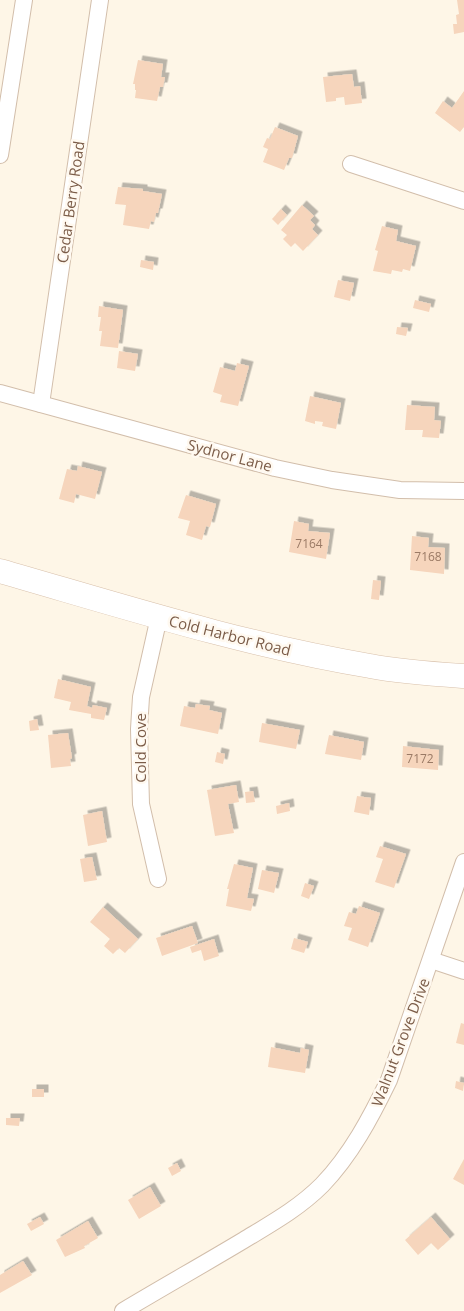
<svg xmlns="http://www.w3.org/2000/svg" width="464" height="1311" viewBox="0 0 464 1311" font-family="'Open Sans',sans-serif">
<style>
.building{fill:#f6d5bc;filter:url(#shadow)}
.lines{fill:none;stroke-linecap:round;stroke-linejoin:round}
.minor-casing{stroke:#d2beab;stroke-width:18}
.secondary-casing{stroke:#d8c0ab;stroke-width:25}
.minor{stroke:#fff;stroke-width:16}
.secondary{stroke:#fff;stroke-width:24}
.labels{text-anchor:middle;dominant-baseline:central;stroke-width:5;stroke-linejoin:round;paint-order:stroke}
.number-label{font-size:12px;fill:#9a7a65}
.street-label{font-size:15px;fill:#7b5c48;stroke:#fff9f0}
</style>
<defs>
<filter id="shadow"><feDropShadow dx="4.5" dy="-4.5" stdDeviation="0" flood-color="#0004"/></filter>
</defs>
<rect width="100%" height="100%" fill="#fef6e7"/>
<g class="building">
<polygon points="457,0 464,0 464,32 454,34 453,24 457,24 456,15 459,14"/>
<polygon points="138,60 163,64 161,77 165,77 163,87 160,87 157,101 135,98 136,90 135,90 135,84 133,84"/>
<polygon points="352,74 354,87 360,86 362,103 345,105 344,97 336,98 336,101 326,102 323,77"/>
<polygon points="464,91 464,127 460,132 435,113 443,101 452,108"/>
<polygon points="275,127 298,136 292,158 289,158 284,170 263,162 268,149 263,147 267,138 270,139"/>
<polygon points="118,187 143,189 143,191 162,194 158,213 156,213 154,222 151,221 149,229 123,225 126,205 115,204"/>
<polygon points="302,205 314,216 310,220 315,225 312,229 318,235 303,251 295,243 291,247 283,239 287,235 281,230"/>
<polygon points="281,209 287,215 278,225 272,219"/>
<polygon points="382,226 398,230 396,241 416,246 410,271 403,269 402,272 392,270 391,274 373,271 378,251 375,250"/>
<polygon points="141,260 154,262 153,270 140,267"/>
<polygon points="338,280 354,283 350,301 334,297"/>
<polygon points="415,300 431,304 429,312 413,308"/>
<polygon points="99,306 123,310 118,348 100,346 102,331 99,331 101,317 98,317"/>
<polygon points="397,327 408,328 406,336 396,334"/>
<polygon points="119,351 138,354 135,371 117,368"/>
<polygon points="237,363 249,366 238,406 220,402 222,395 213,392 220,367 235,371"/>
<polygon points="310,396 341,403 336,429 322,426 323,422 315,421 315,424 305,421"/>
<polygon points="407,405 435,407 434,420 441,421 439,438 422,437 423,430 405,430"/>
<polygon points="78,466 102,472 95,499 76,494 74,503 59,499 67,469 77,471"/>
<polygon points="186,495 216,504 210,527 206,526 202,540 186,535 190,521 178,518"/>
<polygon points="294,521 309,524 308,531 330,533 326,559 289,552"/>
<polygon points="412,536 429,538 428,547 445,548 444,574 410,570"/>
<polygon points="373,580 381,581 379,600 371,599"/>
<polygon points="58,679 91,687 87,706 92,708 93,705 107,708 104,720 91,718 91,714 69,710 71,702 54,698"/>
<polygon points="196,704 210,706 209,710 222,713 218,734 180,726 184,706 195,708"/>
<polygon points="37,719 39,730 30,731 29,721"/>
<polygon points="262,723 300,730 296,749 259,742"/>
<polygon points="68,733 72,758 70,759 71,766 51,768 48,735"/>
<polygon points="329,735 364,742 361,760 325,754"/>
<polygon points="403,746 439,750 438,770 402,767"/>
<polygon points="217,752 225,754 223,764 215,762"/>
<polygon points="236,785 239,802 228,804 234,833 215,836 207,790"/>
<polygon points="253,791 255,802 246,803 245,792"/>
<polygon points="357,796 371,798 369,815 354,812"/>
<polygon points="289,803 290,811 277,814 276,806"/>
<polygon points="102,811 107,842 88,846 83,815"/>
<polygon points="380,846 406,854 394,888 375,882 383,859 376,857"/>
<polygon points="92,857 97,880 84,882 80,859"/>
<polygon points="234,864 253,868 247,898 254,899 251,911 226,906 229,889 227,889"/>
<polygon points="262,870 279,873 274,893 258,889"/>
<polygon points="305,883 314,886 309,899 301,896"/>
<polygon points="359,906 380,913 368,947 348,940 352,928 344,926 349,912 356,914"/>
<polygon points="103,907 138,939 125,953 119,948 113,954 104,946 110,939 90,922"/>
<polygon points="192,926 198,943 162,956 156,938"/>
<polygon points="294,938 308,942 304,953 291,949"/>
<polygon points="214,939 219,956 204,961 201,950 192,953 190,947"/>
<polygon points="461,1023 464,1024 464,1045 456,1043"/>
<polygon points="271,1047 300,1053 301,1048 309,1050 305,1073 268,1067"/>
<polygon points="456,1081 464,1083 463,1091 455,1088"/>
<rect x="32" y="1089" width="12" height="8"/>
<polygon points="6,1118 20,1118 19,1126 6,1125"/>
<polygon points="464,1159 464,1185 453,1179"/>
<polygon points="177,1163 181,1171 172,1176 168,1168"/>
<polygon points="150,1187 161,1206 139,1219 128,1200"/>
<polygon points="40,1217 44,1224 31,1231 27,1224"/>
<polygon points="431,1217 450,1239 438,1250 431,1243 418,1255 405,1240"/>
<polygon points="88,1221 98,1238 84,1246 85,1248 65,1257 56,1240"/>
<polygon points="23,1261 32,1275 0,1293 0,1275"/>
</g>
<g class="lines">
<defs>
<g id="minor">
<polyline points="0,155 24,0"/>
<polyline points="351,164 464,201"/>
<polyline points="0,393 275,468 332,480 400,490 464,491"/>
<polyline points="41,404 100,0"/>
<polyline points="158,879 141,804 139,729 141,697 159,617"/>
<polyline points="431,960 464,971"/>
<path d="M123,1311c40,-24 81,-47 121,-71 28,-17 55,-32 78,-55 29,-30 49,-68 67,-105l75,-218"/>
</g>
<path id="secondary" d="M0,571c122,35 244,74 370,95 31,6 63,8 94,10"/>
</defs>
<use href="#minor" class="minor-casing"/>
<use href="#secondary" class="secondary-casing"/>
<use href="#minor" class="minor"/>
<use href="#secondary" class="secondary"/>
</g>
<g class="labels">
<g class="number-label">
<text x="309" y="543">7164</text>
<text x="428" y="556">7168</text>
<text x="420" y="758">7172</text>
</g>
<g class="street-label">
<text transform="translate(70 202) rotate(-82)">Cedar Berry Road</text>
<text transform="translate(230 455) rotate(15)">Sydnor Lane</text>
<text transform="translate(230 635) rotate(14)">Cold Harbor Road</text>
<text transform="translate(140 748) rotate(-90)">Cold Cove</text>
<text transform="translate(400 1042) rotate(-69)">Walnut Grove Drive</text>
</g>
</g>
</svg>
